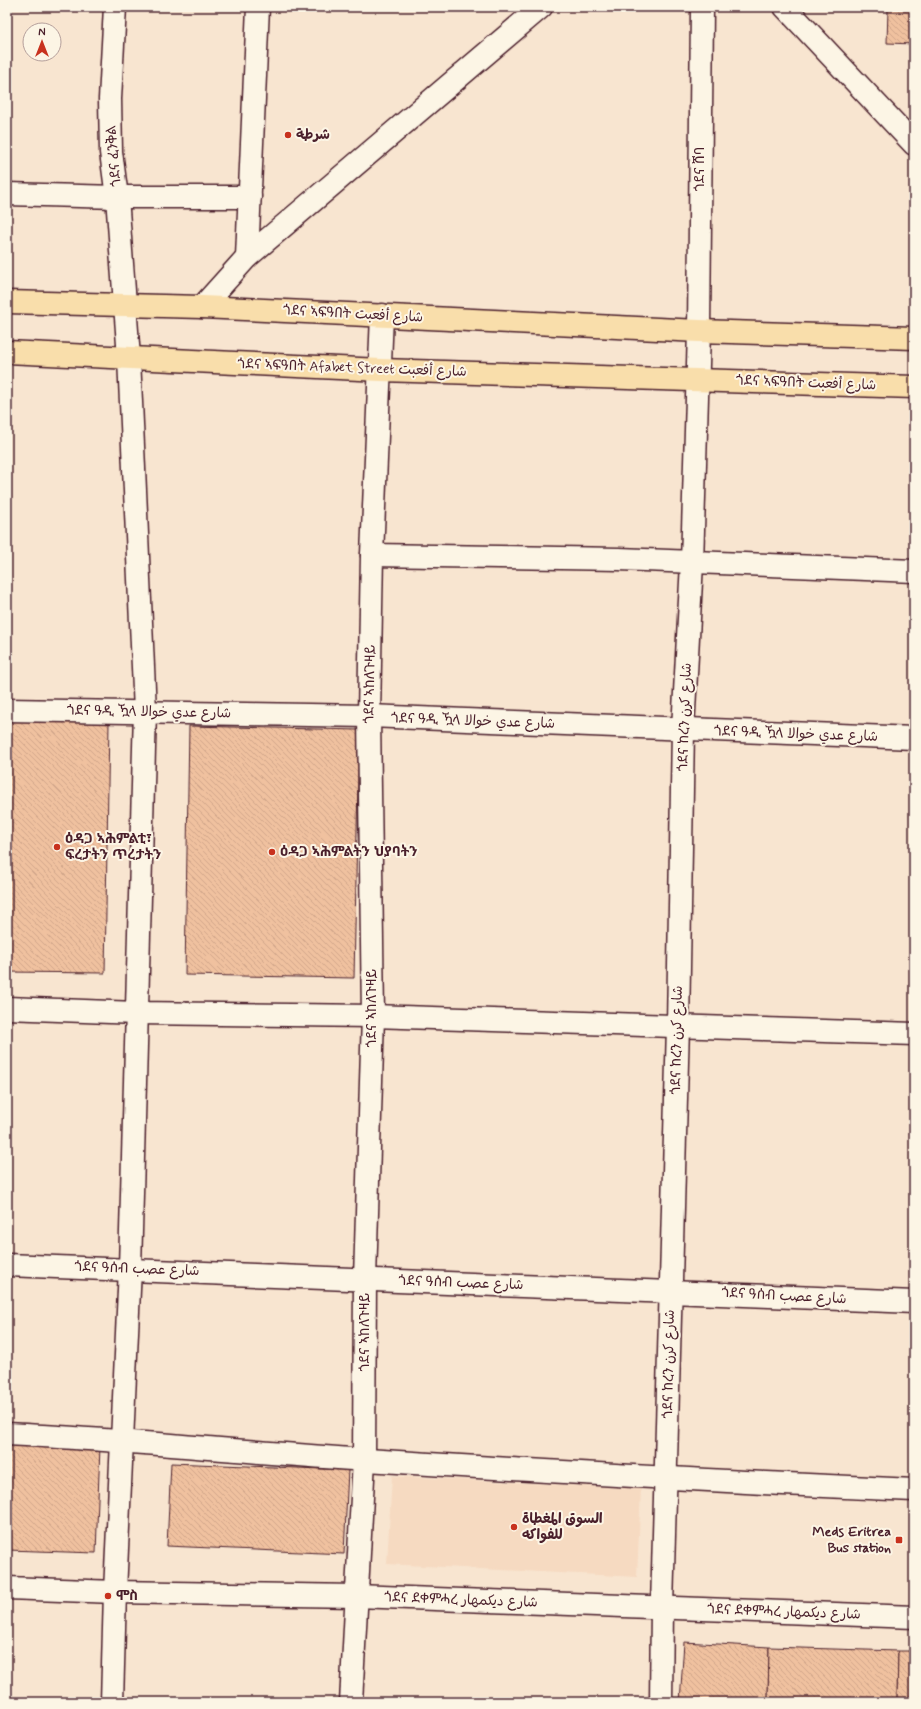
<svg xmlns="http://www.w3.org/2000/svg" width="921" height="1709" viewBox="0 0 921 1709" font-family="Mynerve,'Playpen Sans Arabic','Noto Sans Ethiopic',sans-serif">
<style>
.built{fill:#f6dac1}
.building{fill:url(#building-back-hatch);stroke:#4a1f2b}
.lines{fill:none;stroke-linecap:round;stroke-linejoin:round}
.minor-casing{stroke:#4a1f2b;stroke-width:25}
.tertiary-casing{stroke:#4a1f2b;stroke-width:25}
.trunk-casing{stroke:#4a1f2b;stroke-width:25}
.minor{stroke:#fcf5e5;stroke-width:22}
.tertiary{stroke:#fcf5e5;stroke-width:22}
.trunk{stroke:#f9deab;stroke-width:22}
.poi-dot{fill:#c8321e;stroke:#fcf5e5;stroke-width:1.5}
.labels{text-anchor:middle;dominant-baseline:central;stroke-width:4;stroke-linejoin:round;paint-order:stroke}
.poi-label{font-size:14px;font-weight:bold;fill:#4a1f2b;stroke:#fcf5e5;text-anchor:start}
.street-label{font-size:14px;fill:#4a1f2b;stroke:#fcf5e5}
</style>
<defs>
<pattern id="building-back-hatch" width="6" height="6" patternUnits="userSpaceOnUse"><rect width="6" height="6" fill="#f0c19f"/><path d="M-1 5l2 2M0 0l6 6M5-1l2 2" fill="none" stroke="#cfa589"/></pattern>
</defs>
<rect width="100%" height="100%" fill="#f8e5d0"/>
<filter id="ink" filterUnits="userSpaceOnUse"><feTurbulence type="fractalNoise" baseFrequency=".025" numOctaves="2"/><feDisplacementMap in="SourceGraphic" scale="8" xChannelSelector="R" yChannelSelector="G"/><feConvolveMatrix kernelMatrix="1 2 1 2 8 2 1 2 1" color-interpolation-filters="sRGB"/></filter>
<g filter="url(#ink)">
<polygon class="built" points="392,1476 641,1489 637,1577 387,1564"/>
<g class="building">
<polygon points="888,9 914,10 914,44 887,43"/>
<polygon points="7,721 109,722 105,973 7,972"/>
<polygon points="189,726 359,730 354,978 185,975"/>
<polygon points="7,1442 100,1446 96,1553 7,1550"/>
<polygon points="171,1463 348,1470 344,1554 167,1546"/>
<polygon points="684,1642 769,1647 768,1702 680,1702"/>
<polygon points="769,1647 898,1651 897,1702 768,1702"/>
<polygon points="898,1651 914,1651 914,1702 897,1702"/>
</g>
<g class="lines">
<defs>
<g id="minor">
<polyline points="785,7 914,144"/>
<polyline points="7,194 117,197 250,197"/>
<polyline points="247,257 258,7"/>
<polyline points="202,307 247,257 541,7"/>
<polyline points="372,555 619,559 914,571"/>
<polyline points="7,710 369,716 914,738"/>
<polyline points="7,1008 136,1013 373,1016 914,1034"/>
<polyline points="7,1265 914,1302"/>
<path d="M7,1434c120,6 240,18 360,26 182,12 365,22 547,30"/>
<polyline points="7,1588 115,1592 356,1596 914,1617"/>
<polyline points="112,1702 115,1592 130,1268 145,711 129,358"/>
<polyline points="351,1702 364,1460 365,1279 373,1016 369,716 372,555 382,315"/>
</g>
<g id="tertiary">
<polyline points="115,7 110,99 111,152 117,197 129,358"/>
<polyline points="661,1702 662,1607 678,1026 683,729 692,563 699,331 702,7"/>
</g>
<g id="trunk">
<polyline points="7,302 202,307 699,331 914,338"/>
<polyline points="7,352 381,370 914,387"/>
</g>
</defs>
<use href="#minor" class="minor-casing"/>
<use href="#tertiary" class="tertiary-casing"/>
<use href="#trunk" class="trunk-casing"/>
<use href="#minor" class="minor"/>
<use href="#tertiary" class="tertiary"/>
<use href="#trunk" class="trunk"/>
</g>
</g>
<g class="poi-dot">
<circle cx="288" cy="135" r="4"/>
<circle cx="57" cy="847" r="4"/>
<circle cx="272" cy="852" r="4"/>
<circle cx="514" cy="1527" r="4"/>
<rect x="895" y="1536" width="8" height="8" rx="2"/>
<circle cx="108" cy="1596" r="4"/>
</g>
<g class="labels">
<g class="poi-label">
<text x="296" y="135">شرطة</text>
<text x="65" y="839">ዕዳጋ ኣሕምልቲ፣<tspan x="65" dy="16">ፍረታትን ጥረታትን</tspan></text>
<text x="280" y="852">ዕዳጋ ኣሕምልትን ህያባትን</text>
<text x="522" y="1519">السوق المغطاة<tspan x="522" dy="16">للفواكه</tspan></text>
<text x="891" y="1532" text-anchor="end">Meds Eritrea<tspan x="891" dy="16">Bus station</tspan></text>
<text x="116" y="1596">ሞስ</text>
</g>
<g class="street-label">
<text transform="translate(114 156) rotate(-95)">ጎደና ፈንቅል</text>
<text transform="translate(700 169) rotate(-90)">ጎደና ሸባ</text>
<text transform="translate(353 314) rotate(3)">ጎደና ኣፍዓበት شارع أفعبت</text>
<text transform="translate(352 368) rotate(2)">ጎደና ኣፍዓበት Afabet Street شارع أفعبت</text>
<text transform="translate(806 383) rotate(2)">ጎደና ኣፍዓበት شارع أفعبت</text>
<text transform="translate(370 684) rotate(-89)">ጎደና ኣከለጉዛይ</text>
<text transform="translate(149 712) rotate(1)">ጎደና ዓዲ ዃላ شارع عدي خوالا</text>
<text transform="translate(685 717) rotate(-88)">ጎደና ከረን شارع كرن</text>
<text transform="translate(473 721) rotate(2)">ጎደና ዓዲ ዃላ شارع عدي خوالا</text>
<text transform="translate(796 734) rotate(2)">ጎደና ዓዲ ዃላ شارع عدي خوالا</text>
<text transform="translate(372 1008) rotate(-90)">ጎደና ኣከለጉዛይ</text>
<text transform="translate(677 1040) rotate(-89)">ጎደና ከረን شارع كرن</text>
<text transform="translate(137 1269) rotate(2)">ጎደና ዓሰብ شارع عصب</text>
<text transform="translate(461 1283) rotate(2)">ጎደና ዓሰብ شارع عصب</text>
<text transform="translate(784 1296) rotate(3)">ጎደና ዓሰብ شارع عصب</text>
<text transform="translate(365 1332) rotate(-90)">ጎደና ኣከለጉዛይ</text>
<text transform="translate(669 1364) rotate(-89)">ጎደና ከረን شارع كرن</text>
<text transform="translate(461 1600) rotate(2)">ጎደና ደቀምሓረ شارع ديكمهار</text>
<text transform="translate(784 1612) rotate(2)">ጎደና ደቀምሓረ شارع ديكمهار</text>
</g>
</g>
<rect width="921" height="1709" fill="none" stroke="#fcf5e5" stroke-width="24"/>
<rect x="12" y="12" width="897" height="1685" fill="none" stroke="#4a1f2b" stroke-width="1.5" filter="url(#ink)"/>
<g transform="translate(42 42)"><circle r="19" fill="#fcf5e5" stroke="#b59f9b"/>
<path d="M0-3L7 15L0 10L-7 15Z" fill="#c8321e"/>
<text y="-6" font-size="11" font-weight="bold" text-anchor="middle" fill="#4a1f2b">N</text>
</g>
</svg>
